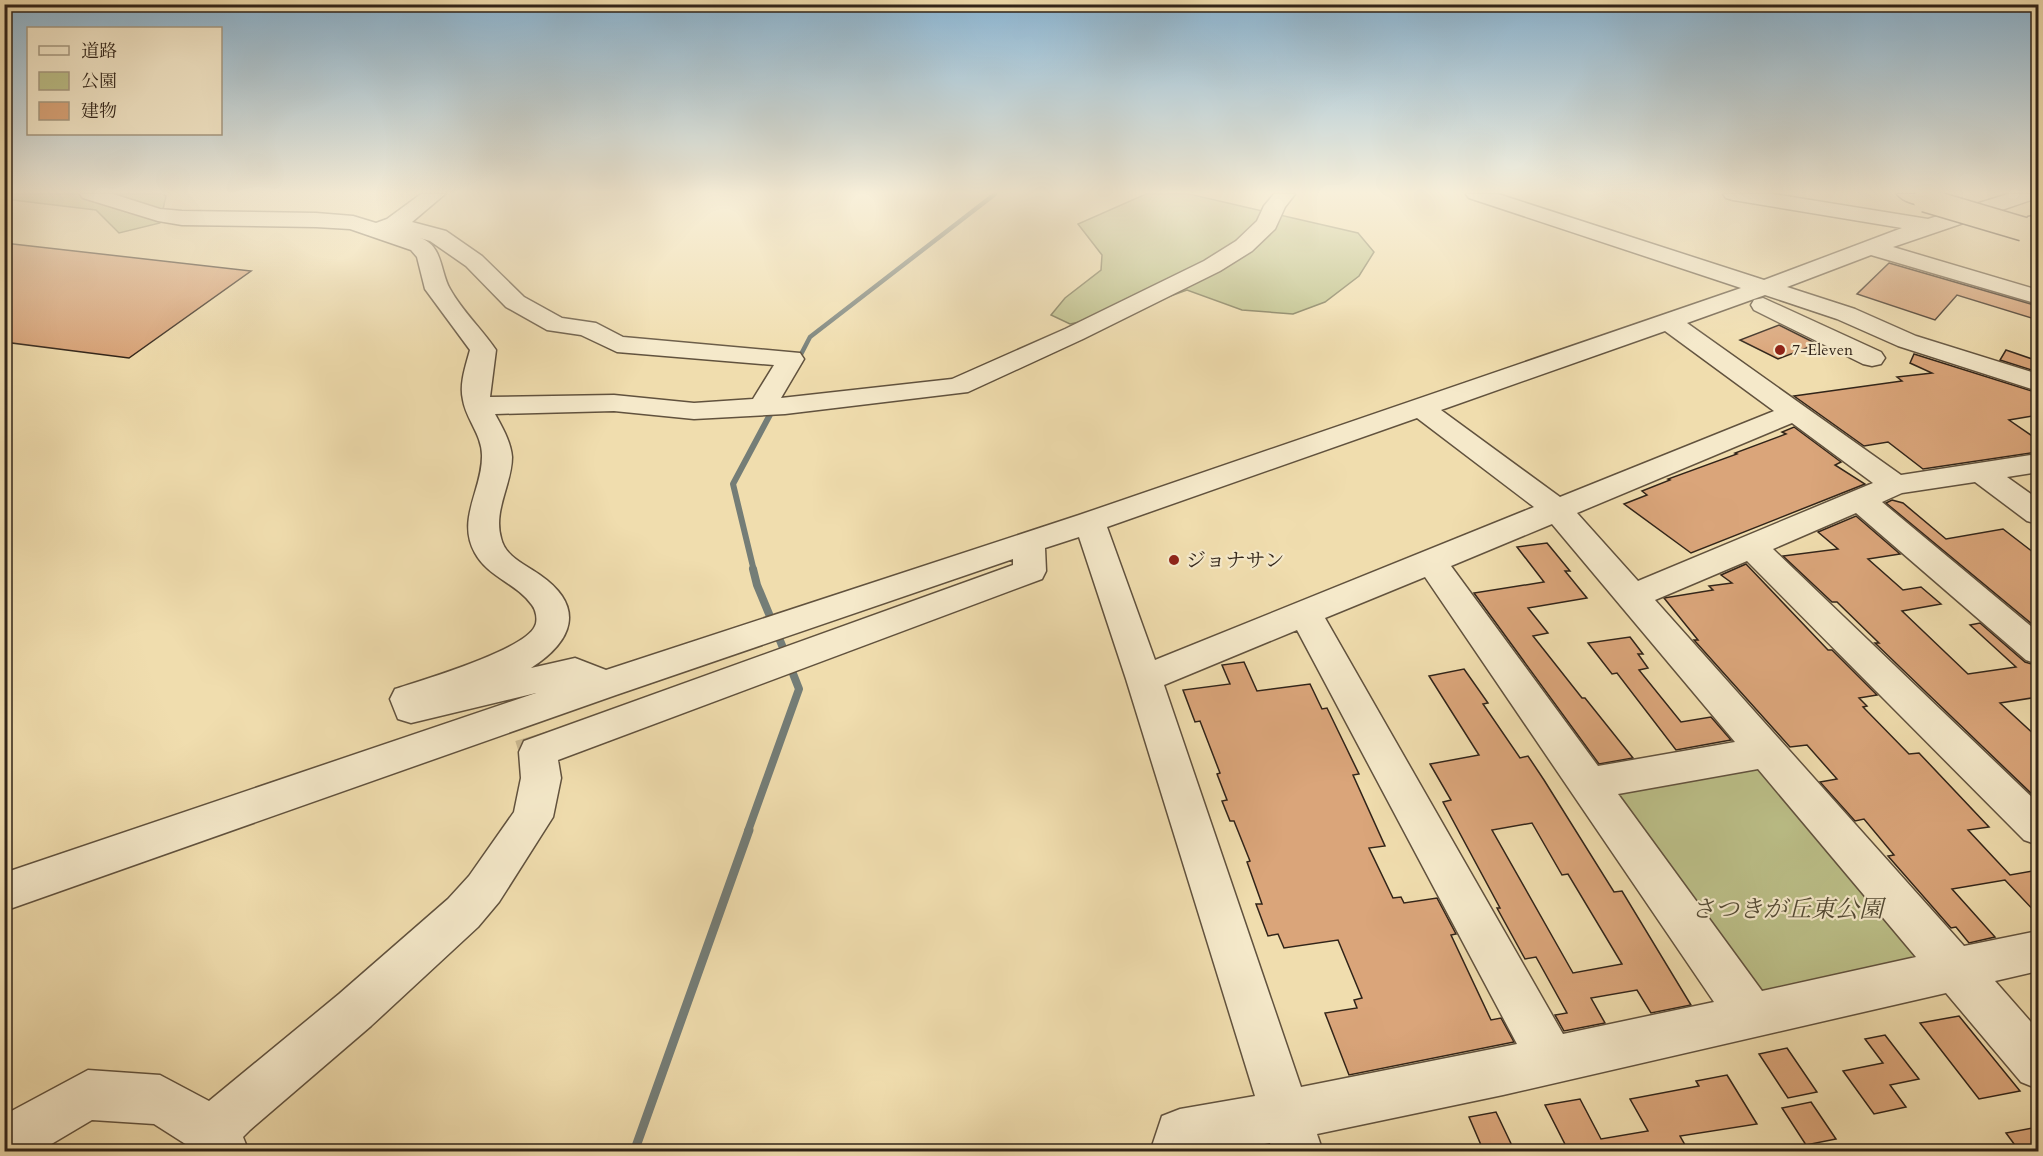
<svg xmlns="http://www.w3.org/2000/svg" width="2043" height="1156" viewBox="0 0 2043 1156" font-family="Cardo,'Noto Serif JP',serif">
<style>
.green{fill:#bcc089;stroke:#767251;stroke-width:1.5}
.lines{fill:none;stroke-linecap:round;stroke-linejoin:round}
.stream-far3{stroke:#747d77;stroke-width:4.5}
.stream-far2{stroke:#747d77;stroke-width:6}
.stream-far1{stroke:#747d77;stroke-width:8}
.stream{stroke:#747d77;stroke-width:9}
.building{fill:#daa57a;stroke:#312419;stroke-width:1.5;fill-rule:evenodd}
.minor-tunnel{stroke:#cab890;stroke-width:37;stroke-dasharray:37 18;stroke-linecap:butt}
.minor-casing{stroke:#61523e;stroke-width:3}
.highway-casing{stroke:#312419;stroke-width:3}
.minor{fill:#f5e9ca;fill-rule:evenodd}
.highway{fill:#f0ddae;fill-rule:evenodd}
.highway-bridge-casing{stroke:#312419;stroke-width:26;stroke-linecap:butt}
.highway-bridge{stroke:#f0ddae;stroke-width:23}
.poi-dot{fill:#8f2418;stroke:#f5e9ca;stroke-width:2}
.labels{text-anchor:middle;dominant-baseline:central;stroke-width:4.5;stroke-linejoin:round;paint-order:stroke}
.far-poi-label{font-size:16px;fill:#312419;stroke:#f5e9ca;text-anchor:start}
.poi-label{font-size:20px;fill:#312419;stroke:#f5e9ca;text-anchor:start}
.near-park-label{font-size:24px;font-style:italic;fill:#544b35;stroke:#f5e9ca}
</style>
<rect width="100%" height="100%" fill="#f0ddae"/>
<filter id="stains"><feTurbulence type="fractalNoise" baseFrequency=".00333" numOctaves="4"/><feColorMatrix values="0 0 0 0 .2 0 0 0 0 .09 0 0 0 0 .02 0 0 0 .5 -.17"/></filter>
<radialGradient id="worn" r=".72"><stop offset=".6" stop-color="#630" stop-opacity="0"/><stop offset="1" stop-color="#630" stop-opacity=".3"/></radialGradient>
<g class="green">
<polygon points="5,194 162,194 166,196 160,223 119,233 96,210 5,199"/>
<polygon points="1146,194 1189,194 1358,233 1374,252 1359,276 1325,302 1293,314 1242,310 1187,290 1123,313 1070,324 1051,315 1065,298 1101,270 1102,255 1078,224"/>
<polygon points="1753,760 1925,964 1764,994 1608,793"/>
</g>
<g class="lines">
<polyline class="stream-far3" points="797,362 810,337 995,194"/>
<polyline class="stream-far2" points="754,571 733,484 773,409"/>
<g class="stream-far1">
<polyline points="753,569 757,585 786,655"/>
<polyline points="748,831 799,689 790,666"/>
</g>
<polyline class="stream" points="634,1152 749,830"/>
</g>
<g class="building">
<polygon points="4,243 251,271 129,358 4,342"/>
<polygon points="1889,263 2038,306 2038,320 1957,295 1935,320 1857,294"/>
<polygon points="1779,325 1817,344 1778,359 1740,340"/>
<polygon points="2006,350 2038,361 2038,372 2000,360"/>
<polygon points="1914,354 2038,393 2038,415 2009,420 2038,440 2038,452 1923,469 1888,442 1864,446 1794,396 1902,381 1897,377 1932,373 1910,363"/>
<polygon points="1794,427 1841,462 1835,465 1865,484 1691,553 1624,504 1647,495 1642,491 1670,480 1668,479 1737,454 1735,453 1786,434 1782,432"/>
<polygon points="1892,500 1903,503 1946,539 2003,529 2038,556 2038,629 1886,503"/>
<polygon points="1856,516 1900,554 1868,559 1903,590 1921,587 1941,604 1902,611 1968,674 2016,667 1970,625 1980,623 2025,662 2038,666 2038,697 2000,703 2038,738 2038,800 1875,643 1879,643 1837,602 1832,602 1783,556 1838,549 1818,532"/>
<polygon points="1547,543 1570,571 1565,571 1587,598 1528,608 1548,633 1533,636 1582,698 1585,698 1633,758 1599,764 1474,593 1544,582 1517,547"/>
<polygon points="1746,564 1828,650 1832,650 1877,695 1859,698 1867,706 1863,707 1909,754 1919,753 1989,827 1968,830 2010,875 2038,870 2038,915 2005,880 1952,889 1995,937 1969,943 1956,927 1951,928 1888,856 1894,855 1864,819 1855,821 1820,782 1837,779 1807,745 1790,747 1694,640 1698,640 1664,598 1713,590 1709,586 1732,583 1721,575"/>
<polygon points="1630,637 1643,654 1638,654 1648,668 1639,670 1681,722 1711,717 1731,740 1676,750 1617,673 1612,674 1588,643"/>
<polygon points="1244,662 1257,691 1310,684 1322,709 1327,708 1359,774 1353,775 1385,846 1369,848 1393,898 1401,897 1404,903 1437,898 1456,934 1451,935 1491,1020 1501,1018 1514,1042 1349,1075 1325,1013 1357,1008 1354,1000 1362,998 1338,940 1284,948 1278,934 1268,936 1256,904 1262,904 1247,862 1250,861 1234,821 1230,821 1222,801 1227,800 1217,774 1220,773 1200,721 1195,722 1183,690 1230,684 1222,665"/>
<path d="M1464,669l24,34 -5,1 37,54 8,-2 16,24 70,112 8,-1 69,114 -40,8 -14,-23 -46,8 14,25 -41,8 -9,-16 12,-2 -31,-56 -11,2 -28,-51h3l-57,-106 8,-2 -21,-36 49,-9 -50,-79zM1532,823l30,52 6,-1 54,90 -49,9 -81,-143z"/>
<polygon points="1959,1016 2020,1091 1979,1099 1920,1023"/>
<polygon points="1885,1035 1919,1079 1890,1085 1906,1107 1874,1114 1843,1071 1883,1063 1865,1039"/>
<polygon points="1787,1048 1817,1092 1788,1098 1759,1054"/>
<polygon points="1727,1075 1757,1124 1680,1136 1689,1152 1569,1152 1545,1105 1580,1099 1601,1139 1648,1131 1630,1099 1699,1086 1696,1081"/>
<polygon points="1811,1102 1836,1139 1806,1145 1782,1108"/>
<polygon points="1496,1112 1515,1152 1484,1152 1469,1117"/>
<polygon points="2038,1127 2038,1152 2020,1152 2006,1133"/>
</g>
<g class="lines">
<polyline class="minor-tunnel" points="517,683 538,752"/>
<defs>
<g id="minor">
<path d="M80,194h33l47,15 22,2 134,2 37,3 23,7 11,-4 34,-25h24l-33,28 34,9 36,25 42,41 38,21 34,5 27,14 177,16 4,6 -23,39 171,-19 113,-50 139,-68 32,-20 21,-20 7,-15 10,-12h21l-10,13 -10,22 -23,22 -32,20 -137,68 -115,53 -183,22 -91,5 -80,-8 -119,3c7,13 16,28 17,43 0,27 -19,53 -11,81 4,19 25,27 39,37 46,32 33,66 -9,93l44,-10 31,12 473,-155 662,-227 -272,-90 -3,-4h32l266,86 138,-52 -169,-28 -7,-2 -3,-4h50l155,25 80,-25h30l-1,4 -144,49 145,43v14l-167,-49 -84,32 68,22 61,27 122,38v17l-140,-45 -61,-27 -72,-24 -78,28 214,152 137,-21v18l-31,5 31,22v25l-11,-3 -52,-39 -73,11 -20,9 156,130v32l-12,-4 -170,-147 -83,36 265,254v42l-14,-5 -277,-279 -92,39 309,346 74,-15v40l-43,10 43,49v59l-17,-7 -75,-89 -443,102 -186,39 6,18h-51l-2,-9 -48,9h-72l12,-36 18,-7 75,-13 -129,-417 -47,-142 -34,11 1,23 -4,8 -484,181 3,18 -8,39 -54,85 -21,25 -107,99 -121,104 -7,7 6,15h-51l-44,-28 -62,-4 -54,32h-34v-37l84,-45 72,5 49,26 130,-107 109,-95 21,-23 45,-64 7,-34 -2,-26 5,-11 489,-176v-6l-397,136 -612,216v-38l532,-180 -125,30 -13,-4 -8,-20 5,-10c27,-9 130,-39 140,-63 3,-6 1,-16 -3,-21 -16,-22 -44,-28 -57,-52 -19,-34 8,-64 7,-98 0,-20 -16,-36 -19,-55 -4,-16 3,-35 7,-50l-45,-61 -8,-32 -6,-7 -61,-21 -34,-2 -134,-2 -24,-4 -75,-23zM420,238l10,3 36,25 40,41 41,23 34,5 36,17 157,13 -21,34 -59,4 -80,-8 -124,2 6,-47c-14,-21 -34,-39 -46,-61 -10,-17 -7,-44 -30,-51zM1665,331l109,80 -214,86 -119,-87zM1417,418l117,89 -379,153 -48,-133zM1792,423l81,60 -235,98 -61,-68zM1552,524l183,218 -137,24 -147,-200zM1425,577l289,425 -151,32 -238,-416zM1297,630l220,414 -216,43 -137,-402zM1758,769l158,188 -154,34 -144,-197z"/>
<polygon points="1763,298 1881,352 1885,358 1881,364 1872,366 1863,364 1754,310 1751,305 1754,300"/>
</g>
<g id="highway">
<path d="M1897,194h32l7,6 -4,4c-10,3 -28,-1 -35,-10z"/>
<polygon points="2038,215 2038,228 2028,227 2025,222 2028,217"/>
</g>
</defs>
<use href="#minor" class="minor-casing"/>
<use href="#highway" class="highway-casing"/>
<use href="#minor" class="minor"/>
<use href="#highway" class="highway"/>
<defs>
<polyline id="highway-bridge" points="1925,200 2023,229"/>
</defs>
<use href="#highway-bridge" class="highway-bridge-casing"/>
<use href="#highway-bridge" class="highway-bridge"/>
</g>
<linearGradient id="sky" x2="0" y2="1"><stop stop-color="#8bb6d4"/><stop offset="0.54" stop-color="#f8f0db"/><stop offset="1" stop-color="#f8f0db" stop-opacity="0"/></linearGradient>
<rect width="2043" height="356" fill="url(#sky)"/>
<g class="poi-dot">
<circle cx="1780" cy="350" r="6"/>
<circle cx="1174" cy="560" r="6"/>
</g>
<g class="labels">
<g class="far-poi-label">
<text x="1792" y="350">7-Eleven</text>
</g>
<g class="poi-label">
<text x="1186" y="560">ジョナサン</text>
</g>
<g class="near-park-label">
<text x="1787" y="909">さつきが丘東公園</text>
</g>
</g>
<rect width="2043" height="1156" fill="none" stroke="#f0ddae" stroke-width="24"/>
<rect x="6" y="6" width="2031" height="1144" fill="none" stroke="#312419" stroke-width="3"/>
<rect x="12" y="12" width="2019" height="1132" fill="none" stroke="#312419" stroke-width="1.5"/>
<rect x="27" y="27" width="195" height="108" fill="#f5e9ca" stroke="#a79a83" stroke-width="1.5"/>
<rect x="39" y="46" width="30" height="9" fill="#f5e9ca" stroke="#a79a83" stroke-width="1.5"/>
<text x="81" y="57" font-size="18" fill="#312419">道路</text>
<rect x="39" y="72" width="30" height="18" fill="#bcc089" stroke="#a79a83" stroke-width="1.5"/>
<text x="81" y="87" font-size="18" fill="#312419">公園</text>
<rect x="39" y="102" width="30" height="18" fill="#daa57a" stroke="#a79a83" stroke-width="1.5"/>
<text x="81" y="117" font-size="18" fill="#312419">建物</text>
<rect width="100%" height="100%" filter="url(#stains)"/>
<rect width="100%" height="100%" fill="url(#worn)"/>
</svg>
